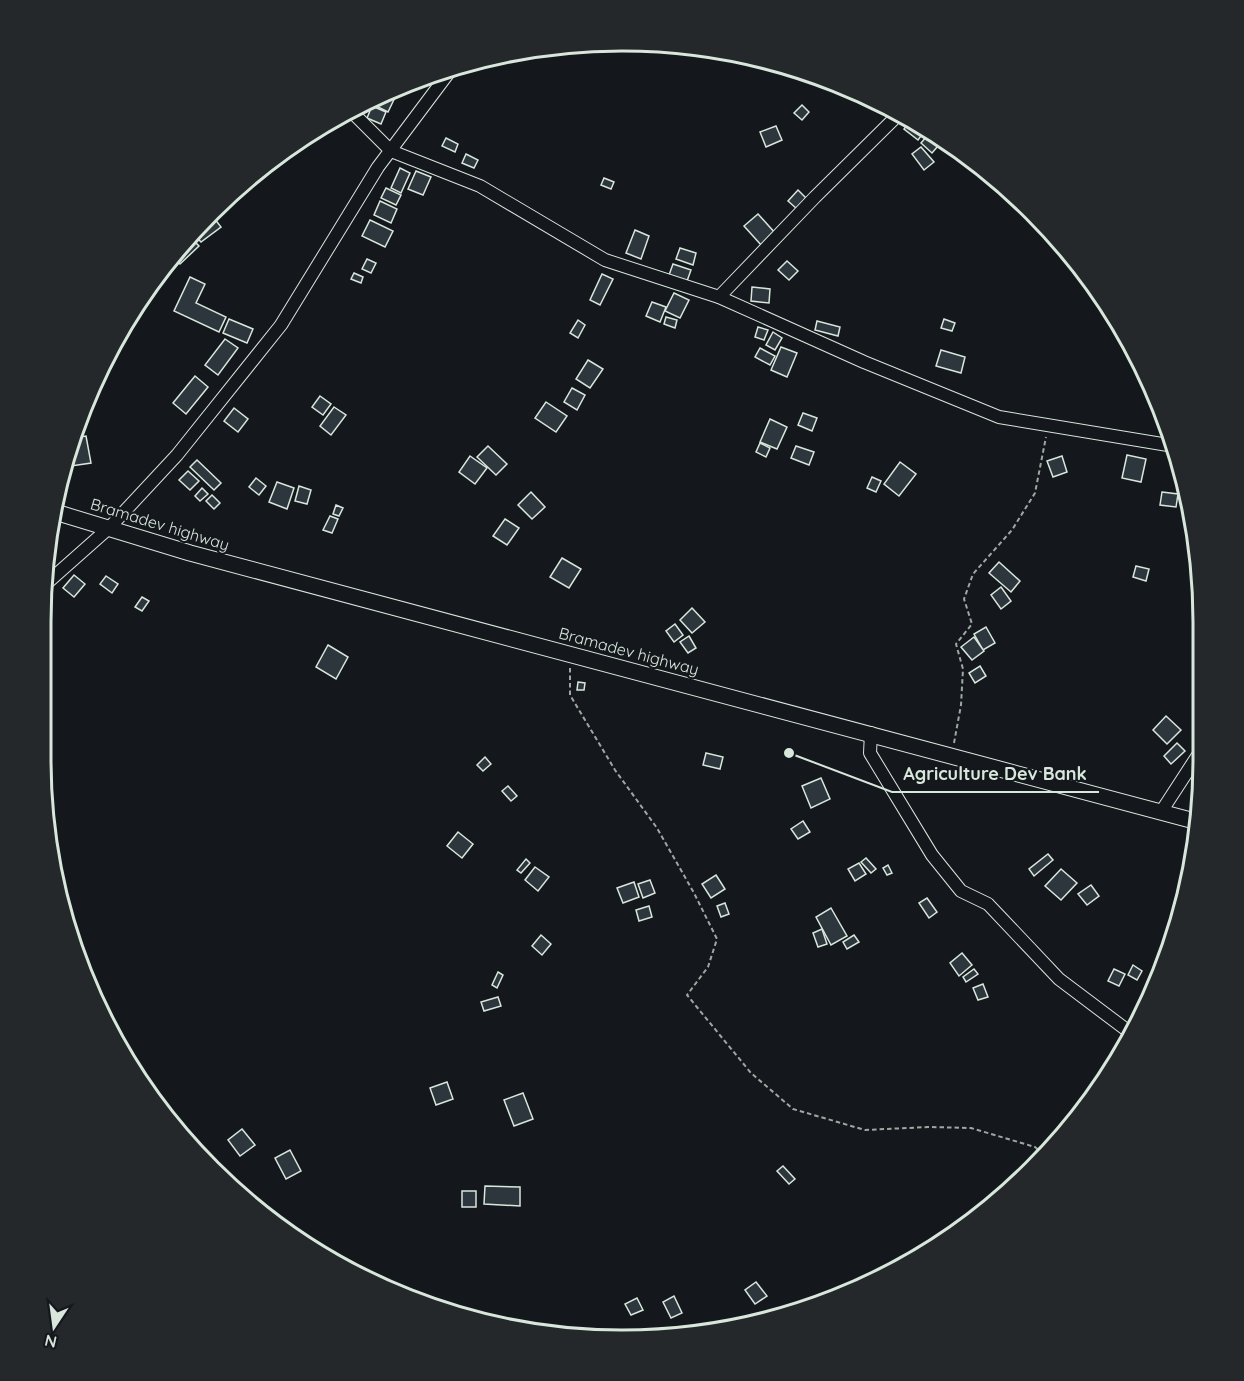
<svg xmlns="http://www.w3.org/2000/svg" width="1244" height="1381" viewBox="0 0 1244 1381" font-family="Quicksand,sans-serif">
<style>
.building{fill:#2c363c;stroke:#d8e6dc;stroke-width:1.5}
.lines{fill:none;stroke-linecap:round;stroke-linejoin:round}
.minor-casing{stroke:#d8e6dc;stroke-width:14}
.tertiary-casing{stroke:#d8e6dc;stroke-width:17}
.path{stroke:#9da8a2;stroke-width:2;stroke-dasharray:4.5 3;stroke-linecap:butt}
.minor{stroke:#14181c;stroke-width:12}
.tertiary{stroke:#14181c;stroke-width:15}
.labels{text-anchor:middle;dominant-baseline:central;stroke-width:4.5;stroke-linejoin:round;paint-order:stroke}
.street-label{font-size:16px;fill:#d8e6dc;stroke:#14181c}
.rim{fill:none;stroke:#d8e6dc;stroke-width:3}
.leader{fill:none;stroke:#d8e6dc;stroke-width:2}
.callout-dot{fill:#d8e6dc;stroke:#14181c;stroke-width:2}
.callout-label{font-size:18px;text-anchor:middle;font-weight:bold;fill:#d8e6dc;stroke:#14181c;stroke-width:4.5;stroke-linejoin:round;paint-order:stroke}
</style>
<rect width="100%" height="100%" fill="#14181c"/>
<g class="building">
<polygon points="400,87 388,112 372,104 375,96"/>
<polygon points="802,105 809,112 802,120 794,113"/>
<polygon points="372,106 386,112 381,124 367,118"/>
<polygon points="912,118 927,128 918,140 904,129"/>
<polygon points="776,126 782,140 766,147 760,132"/>
<polygon points="927,136 938,146 932,153 921,143"/>
<polygon points="446,138 458,144 455,152 442,146"/>
<polygon points="921,147 934,162 924,170 912,154"/>
<polygon points="466,154 478,160 474,168 462,163"/>
<polygon points="400,168 410,173 401,193 391,188"/>
<polygon points="416,171 431,177 423,195 408,189"/>
<polygon points="604,178 614,182 611,189 601,185"/>
<polygon points="386,188 401,195 396,205 381,198"/>
<polygon points="798,190 806,198 797,209 788,201"/>
<polygon points="229,197 231,200 220,209 218,208"/>
<polygon points="380,201 397,209 391,223 374,215"/>
<polygon points="211,214 221,227 201,242 192,232"/>
<polygon points="758,214 776,234 762,246 744,226"/>
<polygon points="370,220 393,231 385,247 362,236"/>
<polygon points="635,230 649,236 641,259 626,253"/>
<polygon points="188,235 199,246 180,264 172,256"/>
<polygon points="680,248 696,253 693,265 676,259"/>
<polygon points="367,259 376,263 371,273 362,269"/>
<polygon points="787,261 798,271 789,280 778,270"/>
<polygon points="673,264 691,270 687,281 669,275"/>
<polygon points="354,273 363,277 361,283 351,279"/>
<polygon points="602,274 613,279 600,305 590,300"/>
<polygon points="190,277 205,284 196,303 226,317 219,332 174,311"/>
<polygon points="752,287 770,289 769,303 751,301"/>
<polygon points="674,293 689,300 680,318 665,311"/>
<polygon points="652,302 666,307 660,322 646,316"/>
<polygon points="132,313 133,314 119,333 119,331"/>
<polygon points="666,317 677,320 675,328 664,324"/>
<polygon points="229,319 253,329 247,343 223,333"/>
<polygon points="944,319 955,323 952,331 941,328"/>
<polygon points="578,320 585,325 578,338 570,333"/>
<polygon points="817,321 840,327 838,336 815,330"/>
<polygon points="758,327 768,330 764,340 755,337"/>
<polygon points="773,332 782,338 775,350 766,345"/>
<polygon points="225,339 238,348 218,375 205,365"/>
<polygon points="781,347 797,353 787,377 771,370"/>
<polygon points="760,348 775,356 770,365 755,357"/>
<polygon points="941,350 965,357 961,373 936,366"/>
<polygon points="588,360 603,369 590,388 576,379"/>
<polygon points="195,376 208,387 186,414 173,403"/>
<polygon points="572,388 585,395 577,410 564,402"/>
<polygon points="320,396 331,404 323,415 312,407"/>
<polygon points="546,402 567,416 556,432 535,418"/>
<polygon points="334,407 346,415 331,435 320,426"/>
<polygon points="234,408 248,419 238,432 224,421"/>
<polygon points="803,413 817,418 812,431 798,425"/>
<polygon points="770,419 787,427 777,449 760,442"/>
<polygon points="86,436 91,463 71,466 69,453 73,438"/>
<polygon points="760,443 770,448 766,457 756,452"/>
<polygon points="488,446 507,464 496,475 477,457"/>
<polygon points="796,446 814,452 809,465 791,458"/>
<polygon points="1127,455 1146,459 1141,482 1122,478"/>
<polygon points="470,456 487,468 475,484 459,472"/>
<polygon points="1062,456 1067,472 1053,477 1047,461"/>
<polygon points="197,460 221,483 214,490 190,467"/>
<polygon points="900,462 916,474 899,496 884,484"/>
<polygon points="188,471 199,481 190,490 179,480"/>
<polygon points="872,477 881,481 876,492 867,488"/>
<polygon points="256,478 266,486 259,495 249,487"/>
<polygon points="277,482 294,488 287,509 269,502"/>
<polygon points="299,486 311,490 307,504 295,501"/>
<polygon points="202,488 208,494 200,501 195,496"/>
<polygon points="531,492 545,507 532,519 518,505"/>
<polygon points="1162,492 1178,494 1176,507 1160,505"/>
<polygon points="212,495 220,503 214,509 206,501"/>
<polygon points="336,505 343,508 339,516 333,514"/>
<polygon points="330,516 338,519 332,533 323,530"/>
<polygon points="505,519 519,528 507,545 493,536"/>
<polygon points="562,558 581,569 569,588 550,577"/>
<polygon points="999,562 1020,581 1011,592 989,573"/>
<polygon points="1136,566 1149,569 1146,581 1133,577"/>
<polygon points="74,575 85,584 74,597 63,588"/>
<polygon points="106,576 118,584 112,593 100,584"/>
<polygon points="1001,587 1011,601 1001,609 991,595"/>
<polygon points="142,597 149,601 142,611 135,607"/>
<polygon points="692,608 705,622 692,633 680,620"/>
<polygon points="675,624 683,635 674,642 666,631"/>
<polygon points="986,627 995,643 983,650 974,634"/>
<polygon points="689,636 696,648 688,653 680,642"/>
<polygon points="974,637 984,651 972,660 961,647"/>
<polygon points="328,645 348,657 336,679 316,667"/>
<polygon points="980,666 986,676 975,683 969,673"/>
<polygon points="578,682 585,683 584,690 577,690"/>
<polygon points="1166,716 1181,730 1167,744 1153,730"/>
<polygon points="1177,743 1185,751 1171,764 1164,756"/>
<polygon points="706,753 723,757 720,769 703,765"/>
<polygon points="485,757 491,764 483,771 477,765"/>
<polygon points="821,778 830,799 811,808 802,786"/>
<polygon points="508,786 517,796 511,801 502,791"/>
<polygon points="803,821 810,832 798,839 791,829"/>
<polygon points="458,832 473,844 462,858 447,846"/>
<polygon points="1048,854 1053,860 1034,876 1029,869"/>
<polygon points="866,858 876,869 871,873 861,862"/>
<polygon points="526,859 530,863 521,873 517,870"/>
<polygon points="859,863 866,874 855,881 848,869"/>
<polygon points="888,865 892,873 887,875 883,868"/>
<polygon points="535,867 549,877 538,891 525,880"/>
<polygon points="1061,869 1077,883 1061,900 1045,886"/>
<polygon points="716,875 725,889 711,898 702,884"/>
<polygon points="650,880 655,893 643,898 638,884"/>
<polygon points="634,882 639,897 623,903 617,888"/>
<polygon points="1091,885 1099,896 1087,905 1078,894"/>
<polygon points="927,898 937,912 929,918 919,903"/>
<polygon points="725,903 729,914 721,917 717,906"/>
<polygon points="649,906 652,917 639,921 636,910"/>
<polygon points="831,908 847,936 831,945 816,917"/>
<polygon points="822,929 827,944 818,947 813,933"/>
<polygon points="541,935 551,944 542,955 532,946"/>
<polygon points="854,935 859,942 847,949 843,942"/>
<polygon points="962,953 972,965 959,976 950,963"/>
<polygon points="1133,965 1142,971 1137,980 1128,975"/>
<polygon points="974,969 978,974 966,982 963,977"/>
<polygon points="1114,969 1125,974 1119,986 1108,981"/>
<polygon points="498,972 503,975 497,988 492,985"/>
<polygon points="983,984 988,997 978,1000 973,988"/>
<polygon points="498,997 501,1006 484,1011 481,1002"/>
<polygon points="447,1082 453,1099 436,1105 430,1088"/>
<polygon points="523,1093 533,1119 514,1126 504,1100"/>
<polygon points="173,1123 185,1132 182,1135 172,1125"/>
<polygon points="242,1129 255,1145 240,1156 228,1140"/>
<polygon points="290,1150 301,1171 286,1179 275,1158"/>
<polygon points="783,1166 795,1179 789,1184 777,1171"/>
<polygon points="485,1186 520,1187 520,1206 484,1204"/>
<rect x="462" y="1191" width="14" height="16"/>
<polygon points="756,1282 767,1296 755,1304 745,1290"/>
<polygon points="674,1296 682,1313 671,1318 663,1302"/>
<polygon points="637,1298 643,1310 631,1315 625,1304"/>
</g>
<g class="lines">
<defs>
<g id="minor">
<polyline points="350,110 391,151 480,186 605,260 719,297 864,362 999,417 1174,446"/>
<polyline points="719,297 815,197 900,113"/>
<polyline points="48,582 110,527 177,455 281,325 378,167 453,67"/>
<polyline points="871,733 870,753 932,855 961,891 988,904 1059,979 1132,1034"/>
<polyline points="1161,812 1202,749"/>
</g>
<polyline id="tertiary" points="52,511 190,553 1198,822"/>
</defs>
<use href="#minor" class="minor-casing"/>
<use href="#tertiary" class="tertiary-casing"/>
<g class="path">
<polyline points="570,668 570,695 615,770 657,828 694,893 717,939 708,967 687,995 751,1073 793,1109 865,1130 928,1127 971,1128 1035,1147 1044,1155"/>
<polyline points="954,743 961,705 963,669 956,644 972,624 964,599 973,574 1012,530 1035,493 1046,437"/>
</g>
<use href="#minor" class="minor"/>
<use href="#tertiary" class="tertiary"/>
</g>
<g class="labels">
<g class="street-label">
<text transform="translate(160 524) rotate(17)">Bramadev highway</text>
<text transform="translate(629 651) rotate(15)">Bramadev highway</text>
</g>
</g>
<path d="M0 0H1244V1381H0ZM622 51H622A571 571 0 0 1 1193 622V759A571 571 0 0 1 622 1330H622A571 571 0 0 1 51 759V622A571 571 0 0 1 622 51Z" fill="#24282b" fill-rule="evenodd"/>
<path class="rim" d="M622 51H622A571 571 0 0 1 1193 622V759A571 571 0 0 1 622 1330H622A571 571 0 0 1 51 759V622A571 571 0 0 1 622 51Z"/>
<path class="leader" d="M789 753L892 792H1099"/>
<circle class="callout-dot" cx="789" cy="753" r="6"/>
<g class="callout-label">
<text x="995" y="780">Agriculture Dev Bank</text>
</g>
<g transform="translate(54 1327) rotate(193)" stroke="#14181c" stroke-width="4.5" paint-order="stroke">
<path d="M0-4.5L10 22L0 15L-10 22Z" fill="#d8e6dc"/>
<text y="-9" font-size="16" font-weight="bold" text-anchor="middle" fill="#d8e6dc">N</text>
</g>
</svg>
